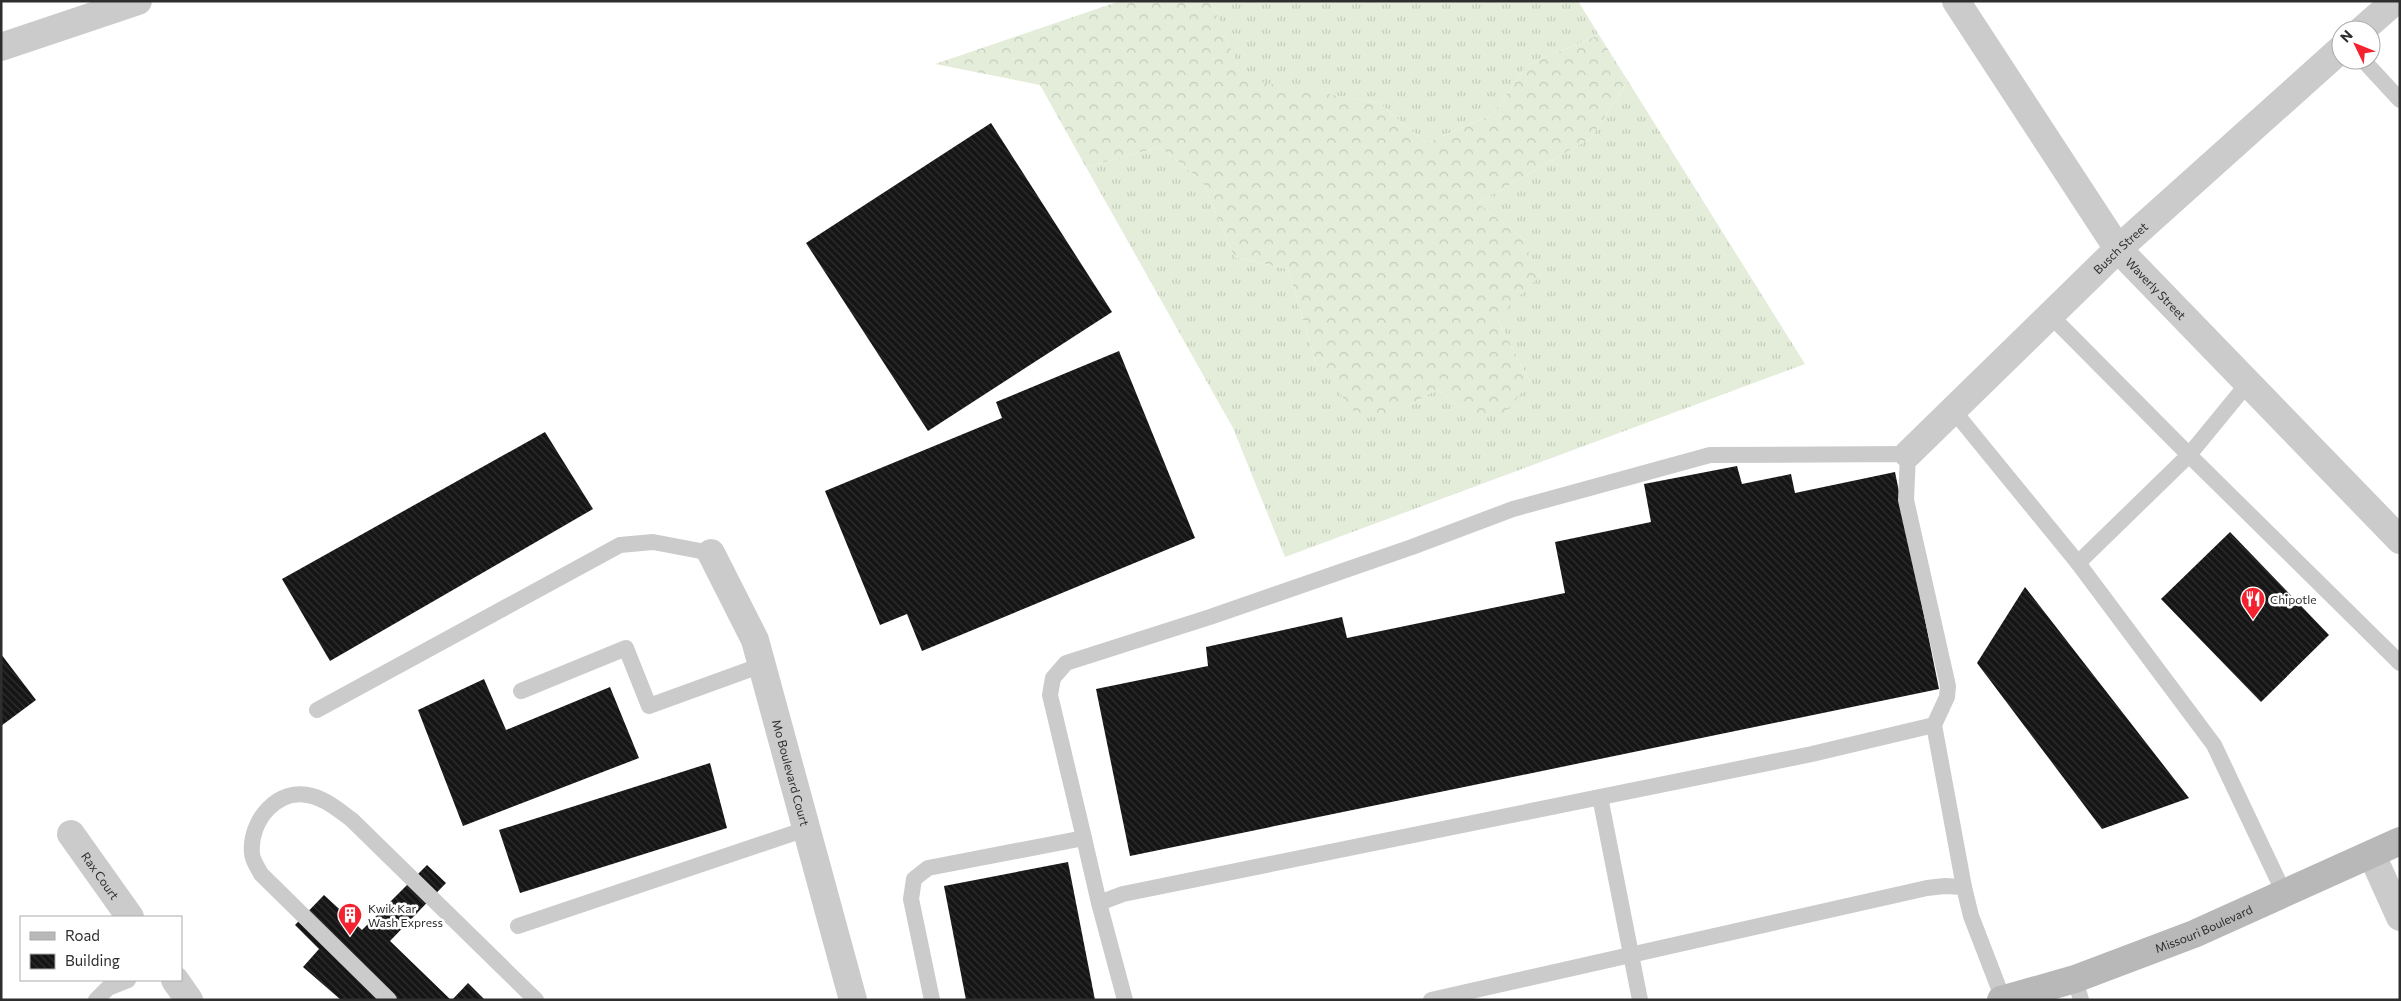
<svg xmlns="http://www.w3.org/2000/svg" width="2401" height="1001" viewBox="0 0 2401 1001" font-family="Commissioner,sans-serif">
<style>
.grass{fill:url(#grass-tufts)}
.forest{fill:url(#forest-crowns)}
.building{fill:url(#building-back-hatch)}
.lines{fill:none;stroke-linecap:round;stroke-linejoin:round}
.lane{stroke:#cbcbcb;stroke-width:16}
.street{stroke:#cbcbcb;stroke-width:28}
.secondary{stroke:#b8b8b8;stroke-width:28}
.labels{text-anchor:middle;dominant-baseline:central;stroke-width:5;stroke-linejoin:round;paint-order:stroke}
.street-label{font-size:12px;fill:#2e2e2e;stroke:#fff}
.poi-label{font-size:12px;fill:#2e2e2e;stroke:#fff;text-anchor:start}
</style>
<defs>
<pattern id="grass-tufts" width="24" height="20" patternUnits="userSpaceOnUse" patternTransform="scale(1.25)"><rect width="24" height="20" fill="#e4edda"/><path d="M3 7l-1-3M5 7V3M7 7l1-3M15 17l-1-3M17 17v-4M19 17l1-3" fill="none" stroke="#c4ccbb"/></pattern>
<pattern id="forest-crowns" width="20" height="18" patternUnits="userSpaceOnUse" patternTransform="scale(1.25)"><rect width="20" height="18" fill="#e4edda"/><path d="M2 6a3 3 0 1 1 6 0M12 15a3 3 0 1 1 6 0" fill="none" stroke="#c4ccbb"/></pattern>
<pattern id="building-back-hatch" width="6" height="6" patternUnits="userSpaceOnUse" patternTransform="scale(1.25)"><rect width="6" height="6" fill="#151515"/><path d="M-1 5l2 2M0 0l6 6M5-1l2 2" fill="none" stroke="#2f2f2f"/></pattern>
</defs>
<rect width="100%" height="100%" fill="#fff"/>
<g class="grass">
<polygon points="1211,1 1578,1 1599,35 1527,65 1492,115 1426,143 1379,103 1243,80"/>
<polygon points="1628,81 1805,364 1285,557 1233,428 1086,167 1160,147 1203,182 1234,257 1288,269 1315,360 1407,407 1437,389 1470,415 1530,382 1497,318 1524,240 1478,203 1591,138"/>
</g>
<polygon class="forest" points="1120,1 1211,1 1243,79 1379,103 1426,143 1492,115 1527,65 1599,35 1628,81 1591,138 1478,203 1524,240 1538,278 1497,318 1530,382 1503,415 1470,415 1437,389 1407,407 1360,420 1315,360 1288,269 1234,257 1203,182 1160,147 1086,167 1040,85 935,64"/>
<g class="building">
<polygon points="991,123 1112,312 928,431 806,243"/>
<polygon points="1119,351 1195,538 922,651 907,614 880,625 825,491 1002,418 996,402"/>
<polygon points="545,432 593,509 330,661 282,579"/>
<polygon points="1737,466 1742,484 1791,474 1795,493 1895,472 1939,689 1130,856 1096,689 1208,666 1206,647 1342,617 1347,638 1565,593 1555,542 1651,522 1644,484"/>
<polygon points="2230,532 2329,635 2261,702 2161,599"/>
<polygon points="2025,587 2189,798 2102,829 1977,663"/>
<polygon points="1,654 36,700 1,726"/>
<polygon points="484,679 506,730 610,687 639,758 463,826 418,710"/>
<polygon points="710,763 727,828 520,893 499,830"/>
<polygon points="1068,862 1095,1000 966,1000 944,886"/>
<polygon points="427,865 446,883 390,941 451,1000 341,1000 303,967 319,949 295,925 324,895 362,930"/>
<polygon points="468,983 485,1000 452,1000"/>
</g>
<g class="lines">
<g class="lane">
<polyline points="2363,60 2400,100"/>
<polyline points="2050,315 2189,455 2400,663"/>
<polyline points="1953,410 2078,563 2214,745 2285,895"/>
<polyline points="2078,563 2189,455 2248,383"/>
<polyline points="521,691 626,648 649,706 762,665"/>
<polyline points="317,710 620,545 653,542 711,553"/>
<polyline points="1600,797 1640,1000"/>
<polyline points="1084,838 1050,695 1053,678 1066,663 1210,617 1412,547 1513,509 1710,455 1908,454 1906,500 1948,686 1947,697 1934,725 1964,887"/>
<polyline points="518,926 806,829"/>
<polyline points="2075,979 2081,1000"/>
<polyline points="96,1000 108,988 128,980"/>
<path d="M389,1000l-128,-126c-3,-6 -9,-14 -9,-21 -3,-32 26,-67 60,-57 15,4 28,15 40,24l184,180"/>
<polyline points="932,1000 911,899 914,879 928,868 1084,838 1099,903"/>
<polyline points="1125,1000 1099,903 1123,894 1812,754 1934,725"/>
<polyline points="1431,1000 1927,888 1945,886 1964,887 1971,916 2003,999"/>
</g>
<g class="street">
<path id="s1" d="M1956,1l162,248 282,291"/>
<polyline points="2362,30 2395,1"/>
<polyline points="1,47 138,1"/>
<path id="s2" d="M1908,454l210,-205 223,-200"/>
<path id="s3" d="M711,553l44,87 98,360"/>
<path id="s4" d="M71,834l59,83"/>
<polyline points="2372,855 2400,917"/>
<polyline points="175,980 189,1000"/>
</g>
<path class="secondary" id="s5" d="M2001,1000l74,-21 119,-45 206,-93"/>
</g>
<defs>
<symbol id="restaurant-pin" viewBox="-11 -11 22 30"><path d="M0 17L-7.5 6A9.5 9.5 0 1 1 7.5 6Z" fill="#f4212e" stroke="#fff"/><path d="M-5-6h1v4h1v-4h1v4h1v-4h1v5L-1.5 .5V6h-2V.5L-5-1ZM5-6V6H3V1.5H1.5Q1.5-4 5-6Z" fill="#fff"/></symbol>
<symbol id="building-pin" viewBox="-11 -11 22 30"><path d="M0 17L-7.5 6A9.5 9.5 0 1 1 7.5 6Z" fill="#f4212e" stroke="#fff"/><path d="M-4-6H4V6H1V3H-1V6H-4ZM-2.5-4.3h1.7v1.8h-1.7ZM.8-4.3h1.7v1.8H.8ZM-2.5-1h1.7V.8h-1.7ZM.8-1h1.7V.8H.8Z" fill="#fff"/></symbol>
</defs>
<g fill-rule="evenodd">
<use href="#restaurant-pin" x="2239" y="585" width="28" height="38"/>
<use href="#building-pin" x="336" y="901" width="28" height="38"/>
</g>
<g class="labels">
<g class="street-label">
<text stroke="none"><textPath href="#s2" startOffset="296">Busch Street</textPath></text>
<text stroke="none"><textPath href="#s1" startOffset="351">Waverly Street</textPath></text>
<text stroke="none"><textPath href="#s3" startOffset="235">Mo Boulevard Court</textPath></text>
<text stroke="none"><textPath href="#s4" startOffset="51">Rax Court</textPath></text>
<text stroke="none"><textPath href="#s5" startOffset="215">Missouri Boulevard</textPath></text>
</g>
<g class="poi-label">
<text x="2270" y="599">Chipotle</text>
<text x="368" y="908">Kwik Kar<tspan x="368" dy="14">Wash Express</tspan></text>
</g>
</g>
<rect width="2401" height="1001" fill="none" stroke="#2e2e2e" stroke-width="5"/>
<rect x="20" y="916" width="162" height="65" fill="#ffffff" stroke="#ababab"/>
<rect x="30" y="932" width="25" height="8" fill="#b8b8b8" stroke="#ababab"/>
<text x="65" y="941" font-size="15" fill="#2e2e2e">Road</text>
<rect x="30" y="954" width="25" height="15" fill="url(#building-back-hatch)" stroke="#ababab"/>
<text x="65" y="966" font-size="15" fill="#2e2e2e">Building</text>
<g transform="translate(2356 45) rotate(313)"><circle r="24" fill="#ffffff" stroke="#ababab"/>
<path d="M0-4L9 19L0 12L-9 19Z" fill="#f4212e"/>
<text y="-8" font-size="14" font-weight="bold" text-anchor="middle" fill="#2e2e2e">N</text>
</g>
</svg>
